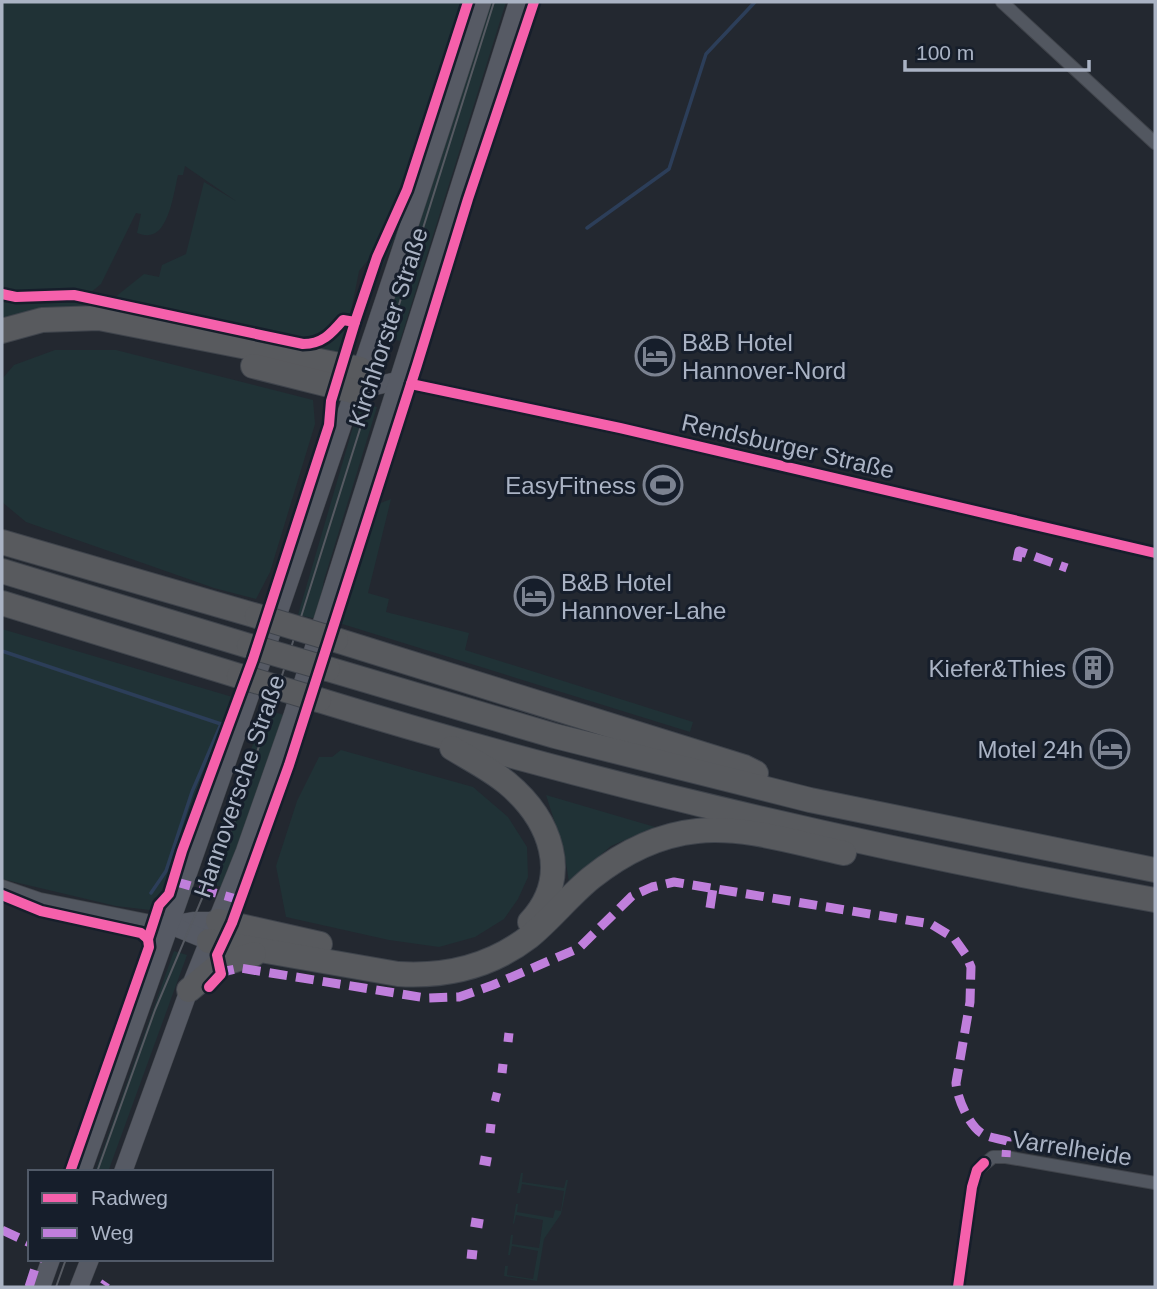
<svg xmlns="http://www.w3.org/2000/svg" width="1157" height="1289" viewBox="0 0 1157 1289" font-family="Helvetica,sans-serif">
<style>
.green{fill:#203236}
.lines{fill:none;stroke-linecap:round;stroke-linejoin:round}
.stream{stroke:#2c3e59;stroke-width:3.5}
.street-casing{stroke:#40444b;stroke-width:14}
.secondary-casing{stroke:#40444b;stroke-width:19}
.highway-casing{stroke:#3f444c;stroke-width:26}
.street{stroke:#525760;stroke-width:12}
.secondary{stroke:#565a64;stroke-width:18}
.highway{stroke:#585a5e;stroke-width:24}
.tram{stroke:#565a62;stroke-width:2}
.highway-bridge-casing{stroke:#3f444c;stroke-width:26;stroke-linecap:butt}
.highway-bridge{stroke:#585a5e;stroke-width:24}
.quiet{stroke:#c07fdc;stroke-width:9;stroke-dasharray:18 9;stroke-linecap:butt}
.cycleway-casing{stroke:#161e2b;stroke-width:15}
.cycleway{stroke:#f560ab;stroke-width:10}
.labels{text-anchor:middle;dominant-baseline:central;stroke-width:6;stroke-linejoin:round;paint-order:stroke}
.street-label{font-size:24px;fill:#aab3c4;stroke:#161e2b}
.poi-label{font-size:24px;fill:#aab3c4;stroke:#161e2b;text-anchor:end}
</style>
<rect width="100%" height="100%" fill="#232830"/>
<g class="green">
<path d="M2,2h463l-41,130 -26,71 -19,44 -20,24 -9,45c-13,1 -19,13 -27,22l-21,3 -108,-22 -80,-21 30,-24 15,3 3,-12 24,-11 18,-72 32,19 -51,-35 -2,9h-5c-4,16 -9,59 -29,60 -4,1 -8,-1 -12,-2l4,-19 -5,-1 -35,71 -11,9h-61l-27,-4z"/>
<polygon points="470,2 475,2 402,221 380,272 359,333 354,331 379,260 410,190"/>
<polygon points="488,2 506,2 400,341 383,336"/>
<path d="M80,301l222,46c20,0 32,-8 43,-25l7,1 -8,25 -7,5 -230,-37 -105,9v-23l20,2z"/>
<polygon points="55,350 116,350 313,400 315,424 270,572 256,599 214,588 26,522 2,502 2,379 14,365"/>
<polygon points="360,403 377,407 324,580 317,619 298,615"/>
<polygon points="391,499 368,593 389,599 386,612 469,633 465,650 693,722 690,732 339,623 378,504"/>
<polygon points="2,629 236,698 206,773 164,895 154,898 150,910 116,906 2,879"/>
<polygon points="268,710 287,716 222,887 200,882 234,788"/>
<polygon points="341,750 473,787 508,817 527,847 528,877 518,899 504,919 475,937 439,947 389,940 286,917 276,866 297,801 319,757 332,757"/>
<polygon points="546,795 655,827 611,846 569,882 564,851"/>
<polygon points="174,951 187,955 108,1172 95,1172"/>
<polygon points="521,1173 523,1173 522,1182 564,1188 566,1180 568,1180 561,1214 544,1239 537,1281 504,1276 505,1266 508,1266 507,1275 533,1279 538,1251 512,1246 510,1255 508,1255 511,1235 513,1235 512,1244 539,1248 543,1220 516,1215 514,1224 513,1223 516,1204 518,1204 517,1212 553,1218 555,1210 561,1211 564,1191 522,1184 520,1193 517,1193"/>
</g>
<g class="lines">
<g class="stream">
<polyline points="587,228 669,169 706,54 755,2"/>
<polyline points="2,651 221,724 192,792 166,871 151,893"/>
</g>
<defs>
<g id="street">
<polyline points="1002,2 1155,143"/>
<polyline points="2,294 16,297"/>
<polyline points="397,381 620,428 1155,553"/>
<polyline points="2,886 40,899 170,925"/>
<polyline points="958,1287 972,1187 977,1170 993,1157 1006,1157 1155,1183"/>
</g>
<g id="secondary">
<polyline points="353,391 397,381"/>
<polyline points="170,925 193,921 218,921"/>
<polyline points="170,925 209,941"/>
<path d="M82,1172c139,-388 274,-778 400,-1170"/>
<polyline points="123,1172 189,990 245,851 292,717 518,2"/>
<polyline points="41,1287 51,1259"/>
<polyline points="79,1287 90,1259"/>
</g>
<g id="highway">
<polyline points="2,331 42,320 99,318 360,369"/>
<polyline points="253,366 353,391"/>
<polyline points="2,542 257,616"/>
<polyline points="2,571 249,646"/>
<polyline points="2,603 239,676"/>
<polyline points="336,640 744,767 756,773"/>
<polyline points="328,669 555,736 810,800 1155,870"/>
<path d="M319,700c274,84 554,149 836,200"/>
<path d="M452,748c18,11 38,21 55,35 43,36 66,93 23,139"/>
<polyline points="218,921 320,944"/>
<path d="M209,941l189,33c48,3 92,-7 131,-37 22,-18 40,-41 62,-59 30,-24 67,-43 106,-47 48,-5 100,12 147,22"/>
<polyline points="189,990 219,965 254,954"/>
</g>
</defs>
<use href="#street" class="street-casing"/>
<use href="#secondary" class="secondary-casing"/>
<use href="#highway" class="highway-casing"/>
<use href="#street" class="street"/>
<use href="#secondary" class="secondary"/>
<use href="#highway" class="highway"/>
<g class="tram">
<polyline points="97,1172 155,1010 235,820 301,617 494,2"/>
<polyline points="56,1287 66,1259"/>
</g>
<defs>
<g id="highway-bridge">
<polyline points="257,616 336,640"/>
<polyline points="249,646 328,669"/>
<polyline points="239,676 319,700"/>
</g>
</defs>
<use href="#highway-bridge" class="highway-bridge-casing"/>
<use href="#highway-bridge" class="highway-bridge"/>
<g class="quiet">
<polyline points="1017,561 1019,551 1067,568"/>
<polyline points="173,881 240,900"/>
<polyline points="710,908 713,888"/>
<path d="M218,977l8,-6 14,-3 186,30 33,-1 34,-12 86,-37 53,-52 20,-9 22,-5 257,42 23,14 12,17 5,12 -1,35 -14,81c1,15 14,46 29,52 6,3 15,4 22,6l-1,16"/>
<polyline points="504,1037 513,1038"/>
<polyline points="498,1068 507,1069"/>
<polyline points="492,1096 500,1098"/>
<polyline points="486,1128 495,1129"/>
<polyline points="480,1160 491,1162"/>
<polyline points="471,1222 483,1224"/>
<polyline points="2,1230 30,1243"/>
<polyline points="467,1254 477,1255"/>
<polyline points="104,1285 106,1282"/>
<polyline points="29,1287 38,1259"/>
</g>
<defs>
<g id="cycleway">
<path d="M2,294l14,3 58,-2 229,49c19,0 28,-10 40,-24l12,2"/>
<polyline points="411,384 620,428 1155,553"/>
<polyline points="2,895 41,911 141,933 148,939"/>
<polyline points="209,987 221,974 217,955 232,923 289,765 417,365 468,199 534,2"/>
<polyline points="70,1172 149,947 148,939 159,905 169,894 182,851 253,659 329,425 331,401 355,322 377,257 407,190 468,2"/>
<polyline points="958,1287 972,1187 977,1170 984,1163"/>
</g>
</defs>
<use href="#cycleway" class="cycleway-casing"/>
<use href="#cycleway" class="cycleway"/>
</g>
<defs>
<symbol id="hotel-ring" viewBox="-11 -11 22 22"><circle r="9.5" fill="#161e2b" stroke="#7b8290" stroke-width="1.5"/><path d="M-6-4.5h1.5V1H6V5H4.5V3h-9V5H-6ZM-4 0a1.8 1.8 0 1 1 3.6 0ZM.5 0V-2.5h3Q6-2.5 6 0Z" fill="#7b8290"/></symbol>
<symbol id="stadium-ring" viewBox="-11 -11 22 22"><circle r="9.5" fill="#161e2b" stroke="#7b8290" stroke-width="1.5"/><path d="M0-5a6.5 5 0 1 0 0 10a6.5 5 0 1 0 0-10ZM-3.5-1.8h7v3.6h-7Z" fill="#7b8290"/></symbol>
<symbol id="building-ring" viewBox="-11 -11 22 22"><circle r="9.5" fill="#161e2b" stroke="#7b8290" stroke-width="1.5"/><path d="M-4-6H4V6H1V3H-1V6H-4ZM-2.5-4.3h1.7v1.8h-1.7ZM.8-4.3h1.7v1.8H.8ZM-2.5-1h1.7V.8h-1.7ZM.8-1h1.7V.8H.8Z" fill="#7b8290"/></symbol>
</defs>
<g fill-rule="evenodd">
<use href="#hotel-ring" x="633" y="334" width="44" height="44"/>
<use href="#stadium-ring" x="641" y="463" width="44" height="44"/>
<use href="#hotel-ring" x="512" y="574" width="44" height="44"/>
<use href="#building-ring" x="1071" y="646" width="44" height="44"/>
<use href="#hotel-ring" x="1088" y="727" width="44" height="44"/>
</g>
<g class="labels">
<g class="street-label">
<text transform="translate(388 327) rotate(-72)">Kirchhorster Straße</text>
<text transform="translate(788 446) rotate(13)">Rendsburger Straße</text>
<text transform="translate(239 786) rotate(-71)">Hannoversche Straße</text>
<text transform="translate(1072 1148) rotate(9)">Varrelheide</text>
</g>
<g class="poi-label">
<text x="682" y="342" text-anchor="start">B&amp;B Hotel<tspan x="682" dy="28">Hannover-Nord</tspan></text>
<text x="636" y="485">EasyFitness</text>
<text x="561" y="582" text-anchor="start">B&amp;B Hotel<tspan x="561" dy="28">Hannover-Lahe</tspan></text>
<text x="1066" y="668">Kiefer&amp;Thies</text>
<text x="1083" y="749">Motel 24h</text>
</g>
</g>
<rect width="1157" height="1289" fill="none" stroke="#aab3c4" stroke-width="7"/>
<rect x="28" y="1170" width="245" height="91" fill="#161e2b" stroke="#515a68" stroke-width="2"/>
<rect x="42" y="1193" width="35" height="10" fill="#f560ab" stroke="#515a68" stroke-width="2"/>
<text x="91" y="1205" font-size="21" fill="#aab3c4">Radweg</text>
<rect x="42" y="1228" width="35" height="10" fill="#c07fdc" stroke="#515a68" stroke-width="2"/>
<text x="91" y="1240" font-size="21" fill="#aab3c4">Weg</text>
<path d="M905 60v10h184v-10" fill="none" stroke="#aab3c4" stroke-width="3.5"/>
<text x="916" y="60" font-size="21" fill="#aab3c4" stroke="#161e2b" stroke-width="5" paint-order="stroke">100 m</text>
</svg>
